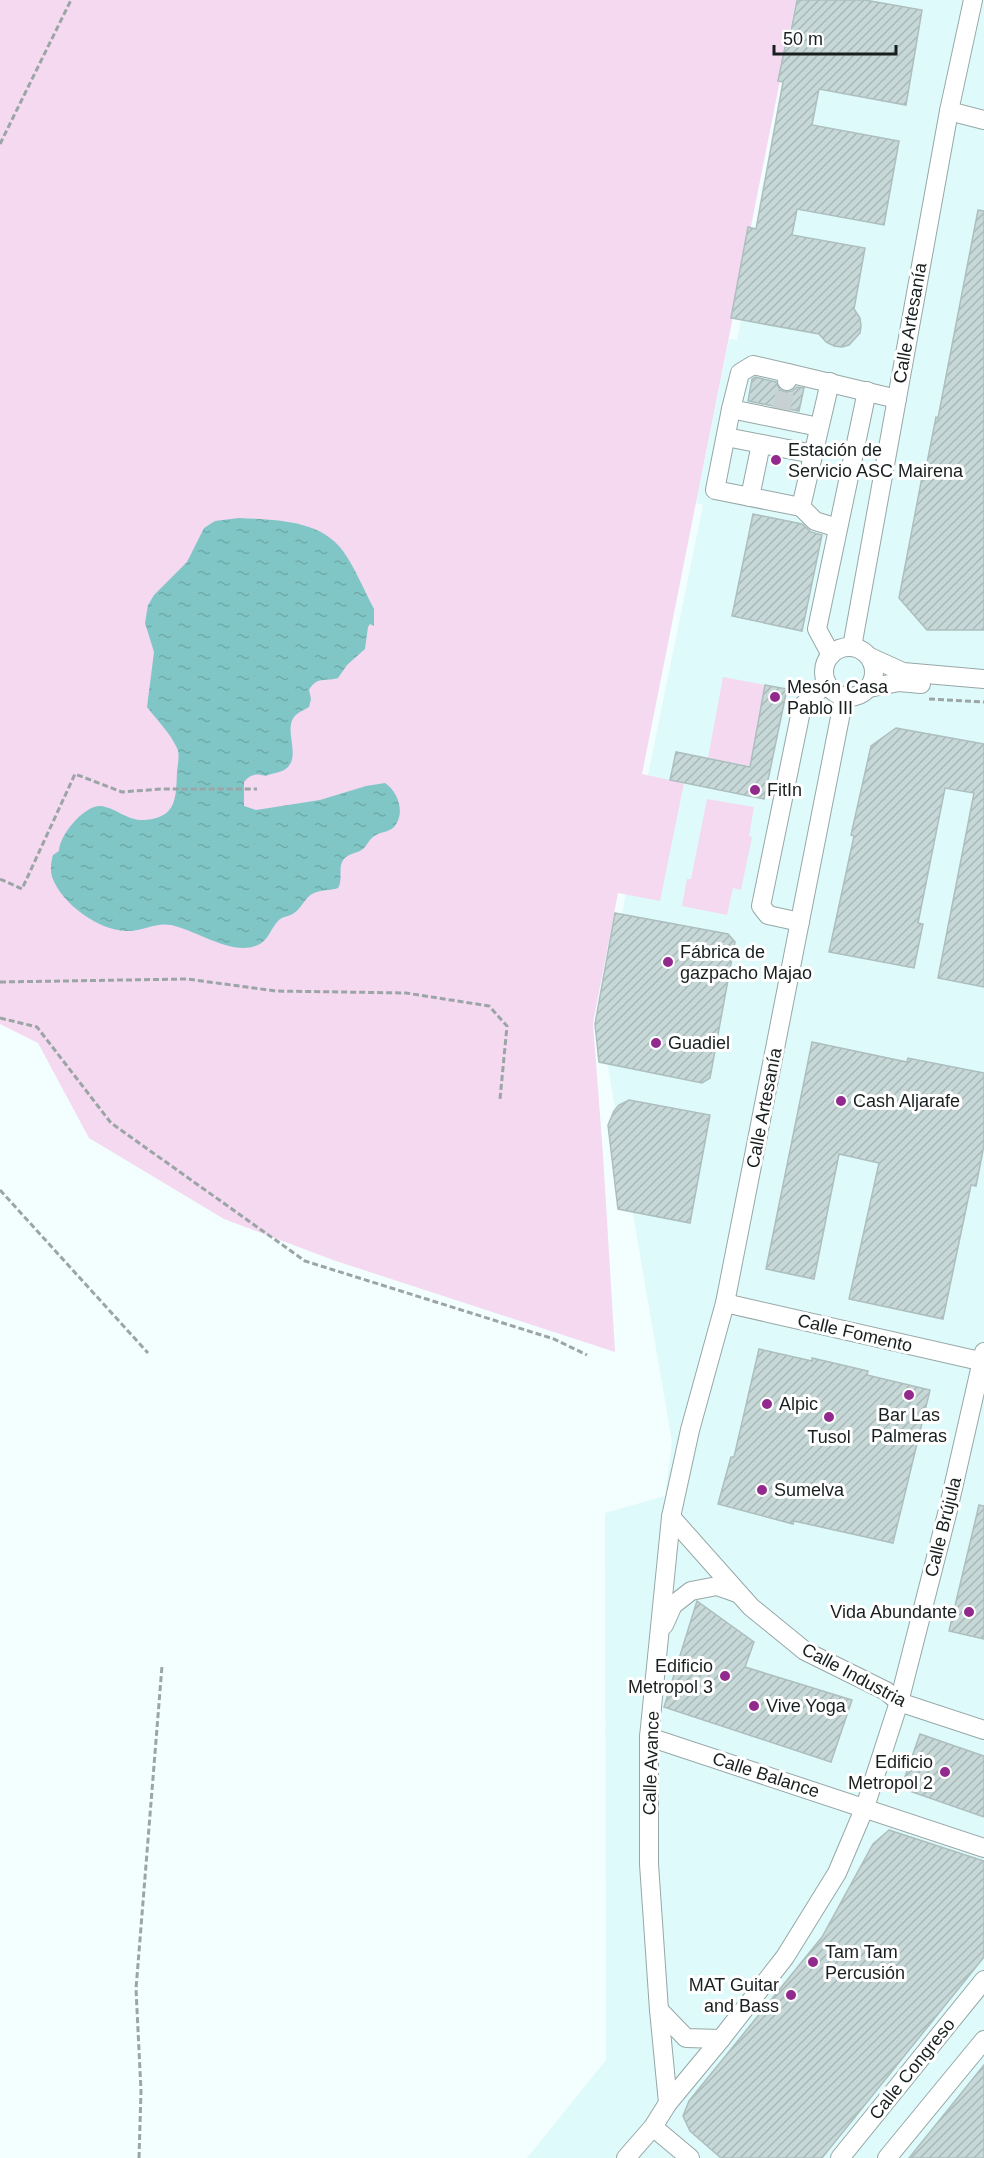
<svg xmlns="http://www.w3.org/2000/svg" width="984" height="2158" viewBox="0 0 984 2158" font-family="Helvetica,sans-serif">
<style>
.built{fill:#dffafa}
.grass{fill:#f4d9f1}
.water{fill:url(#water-ripples)}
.building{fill:url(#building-hatch);stroke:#adbebe;stroke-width:1.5}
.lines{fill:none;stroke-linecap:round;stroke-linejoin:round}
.minor-tunnel{stroke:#c7d1d1;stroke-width:18;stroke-dasharray:18 9;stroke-linecap:butt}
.minor-casing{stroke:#97a7a7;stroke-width:20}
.path{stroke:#9ca5a5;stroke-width:3;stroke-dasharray:6 3;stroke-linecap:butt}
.minor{stroke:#fff;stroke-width:18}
.poi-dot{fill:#922a8e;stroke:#fff;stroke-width:2}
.labels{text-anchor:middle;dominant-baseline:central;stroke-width:6;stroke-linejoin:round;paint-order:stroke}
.street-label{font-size:18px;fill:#191f1f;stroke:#fff}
.poi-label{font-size:18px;fill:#191f1f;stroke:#fff;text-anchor:start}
</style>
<defs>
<pattern id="water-ripples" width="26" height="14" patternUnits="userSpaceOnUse" patternTransform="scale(1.5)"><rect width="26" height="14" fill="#81c6c6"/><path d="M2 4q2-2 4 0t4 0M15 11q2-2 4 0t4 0" fill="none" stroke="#6faaaa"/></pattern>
<pattern id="building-hatch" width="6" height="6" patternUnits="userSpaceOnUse" patternTransform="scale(1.5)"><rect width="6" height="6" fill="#c6d8d7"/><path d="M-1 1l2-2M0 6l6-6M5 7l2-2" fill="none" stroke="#aab9b8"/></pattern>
</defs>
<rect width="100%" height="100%" fill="#f3fefe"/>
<polygon class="built" points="806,0 984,0 984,2158 527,2158 606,2060 605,1513 665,1496 672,1442 601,1026 648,775 703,505 696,503 729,339 737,340"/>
<g class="grass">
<polygon points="0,0 796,0 642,774 684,783 660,901 618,893 593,1023 603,1155 615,1352 336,1261 224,1219 89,1138 38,1043 0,1024"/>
<polygon points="723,677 765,685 750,766 708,758"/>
<polygon points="707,799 754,807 749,836 752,837 741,890 733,888 727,915 682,906 687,879 691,879"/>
</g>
<path class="water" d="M239,518c35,2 81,1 104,33 12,17 21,39 31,58v17l-4,-2 -2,3 -3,22 -18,16 -9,13c-13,4 -21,-2 -29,12l2,9 -2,8c-5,3 -11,5 -15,10 -10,13 6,37 -6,50 -7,7 -15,5 -22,9 -10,-3 -15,-2 -22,6v24l12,4 64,-10 46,-14 19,-3c14,9 21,32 8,45 -5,4 -12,4 -17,7 -7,4 -8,9 -13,14 -5,4 -12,4 -17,8 -10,8 -2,21 -8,31 -8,3 -17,1 -26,6 -8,5 -11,15 -18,19 -5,4 -12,3 -16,8 -7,7 -10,20 -20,24 -25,12 -62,-15 -87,-20 -15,-3 -30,7 -45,6 -28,-1 -64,-27 -74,-54 -2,-7 -1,-15 1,-22l6,-4c0,-15 24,-45 41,-45 15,1 27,15 44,14 33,-2 32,-22 33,-49 1,-7 3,-17 0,-23 -7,-15 -20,-28 -30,-41l7,-55 -9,-29 3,-18 6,-10 33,-33 17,-34 11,-7z"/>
<g class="building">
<polygon points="797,0 865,0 922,10 906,105 819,89 812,125 899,141 884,225 797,209 792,235 865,248 854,309 860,318 861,326 860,333 849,345 842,347 834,346 826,342 819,334 731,318 748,227 756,229 783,82 778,81 785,47 788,47"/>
<polygon points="978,210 984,211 984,630 927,630 899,598 922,477 924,478 936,417 938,418"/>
<polygon points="755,377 776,382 780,390 785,392 792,391 797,387 804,388 799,411 748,401 752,379"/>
<polygon points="753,514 802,524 811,532 822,535 802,631 732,616"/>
<polygon points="765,685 787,689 764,799 670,780 676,752 750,767"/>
<polygon points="896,728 984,744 984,987 938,978 974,793 945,788 918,923 923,924 914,968 829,952 854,836 851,835 871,746"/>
<polygon points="615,913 728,934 735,942 710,1078 702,1083 599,1062 595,1024"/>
<polygon points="812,1042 907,1062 908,1058 984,1073 984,1145 976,1186 971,1185 943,1319 849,1299 879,1163 839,1154 814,1279 766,1269"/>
<polygon points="629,1100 710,1115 690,1223 618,1209 608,1125 614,1111 619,1105"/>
<polygon points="759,1349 812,1361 812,1358 868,1371 867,1375 930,1390 893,1543 794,1521 793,1524 718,1504 731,1457 734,1457"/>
<polygon points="979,1505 984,1506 984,1639 949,1631"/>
<polygon points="697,1601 754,1642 745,1667 852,1700 831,1762 664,1707"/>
<polygon points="920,1734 984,1756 984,1817 901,1788"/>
<polygon points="889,1830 984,1861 984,1957 822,2158 721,2158 690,2131 683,2116 689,2101 822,1937 873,1844"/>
<polygon points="984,2065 984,2158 909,2158"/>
</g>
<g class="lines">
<polyline class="minor-tunnel" points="781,410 787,381"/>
<defs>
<g id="minor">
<polyline points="949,111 984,120"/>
<polyline points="788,373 753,365 740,373 731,409 819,427"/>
<polyline points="787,381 788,373 897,399"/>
<polyline points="830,382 801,507 815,521 838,528"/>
<polyline points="731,409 715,490 801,507"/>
<polyline points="726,437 813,454"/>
<polyline points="750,497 761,444"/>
<circle cx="849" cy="672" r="25"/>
<polyline points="852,647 949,111 973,0"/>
<polyline points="831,655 817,629 867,391"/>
<polyline points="870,657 903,672 984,679"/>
<polyline points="869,688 899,682 921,684"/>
<polyline points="800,922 768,915 761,906 802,706 827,683"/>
<polyline points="725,1303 984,1362"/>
<polyline points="671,1517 751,1607 805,1651 886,1691 899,1702 984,1730"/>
<polyline points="664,1625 673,1605 691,1591 717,1586 737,1593"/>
<polyline points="649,1737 984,1848"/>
<polyline points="659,2010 686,2038 721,2039"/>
<polyline points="668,2103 721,2039 785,1957 837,1873 865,1807 899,1702 948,1510 984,1352"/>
<polyline points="653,2127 690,2158"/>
<polyline points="626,2158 653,2127 668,2103 659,2010 649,1864 649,1737 671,1517 690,1430 725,1303 844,697"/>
<polyline points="840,2158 984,1980"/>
<polyline points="887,2158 984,2040"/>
</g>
</defs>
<use href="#minor" class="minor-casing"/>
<g class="path">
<polyline points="0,144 71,0"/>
<polyline points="929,699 984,702"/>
<polyline points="0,879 22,889 75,774 122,792 161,789 257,789"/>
<polyline points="0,982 187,979 276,991 406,993 489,1006 507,1026 500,1099"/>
<polyline points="0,1018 37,1027 111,1123 305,1261 554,1339 587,1355"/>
<polyline points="0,1190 148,1353"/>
<polyline points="139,2158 141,2091 136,1989 162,1666"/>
</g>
<use href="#minor" class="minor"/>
</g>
<g class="poi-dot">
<circle cx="776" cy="460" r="6"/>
<circle cx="775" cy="697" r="6"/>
<circle cx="755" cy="790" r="6"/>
<circle cx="668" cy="962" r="6"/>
<circle cx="656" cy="1043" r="6"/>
<circle cx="841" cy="1101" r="6"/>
<circle cx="909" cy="1395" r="6"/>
<circle cx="767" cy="1404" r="6"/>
<circle cx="829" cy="1417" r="6"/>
<circle cx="762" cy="1490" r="6"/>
<circle cx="969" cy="1612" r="6"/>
<circle cx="725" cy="1676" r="6"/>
<circle cx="754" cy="1706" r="6"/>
<circle cx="945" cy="1772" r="6"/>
<circle cx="813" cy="1962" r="6"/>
<circle cx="791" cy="1995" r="6"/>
</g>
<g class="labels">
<g class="street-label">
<text transform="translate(910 323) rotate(-80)">Calle Artesanía</text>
<text transform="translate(764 1108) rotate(-79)">Calle Artesanía</text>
<text transform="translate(855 1333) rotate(13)">Calle Fomento</text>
<text transform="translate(943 1527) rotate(-76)">Calle Brújula</text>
<text transform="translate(854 1675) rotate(28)">Calle Industria</text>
<text transform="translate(651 1763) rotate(-88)">Calle Avance</text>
<text transform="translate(766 1775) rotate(18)">Calle Balance</text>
<text transform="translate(912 2069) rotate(-51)">Calle Congreso</text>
</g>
<g class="poi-label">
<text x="788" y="450">Estación de<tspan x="788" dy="21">Servicio ASC Mairena</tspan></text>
<text x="787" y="687">Mesón Casa<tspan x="787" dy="21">Pablo III</tspan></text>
<text x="767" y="790">FitIn</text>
<text x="680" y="952">Fábrica de<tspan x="680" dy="21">gazpacho Majao</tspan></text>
<text x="668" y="1043">Guadiel</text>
<text x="853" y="1101">Cash Aljarafe</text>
<text x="779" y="1404">Alpic</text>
<text x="909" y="1415" text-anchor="middle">Bar Las<tspan x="909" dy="21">Palmeras</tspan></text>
<text x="829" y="1437" text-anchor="middle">Tusol</text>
<text x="774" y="1490">Sumelva</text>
<text x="957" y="1612" text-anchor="end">Vida Abundante</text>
<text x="713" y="1666" text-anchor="end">Edificio<tspan x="713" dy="21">Metropol 3</tspan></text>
<text x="766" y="1706">Vive Yoga</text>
<text x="933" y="1762" text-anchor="end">Edificio<tspan x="933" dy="21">Metropol 2</tspan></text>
<text x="825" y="1952">Tam Tam<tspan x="825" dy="21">Percusión</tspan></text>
<text x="779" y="1985" text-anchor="end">MAT Guitar<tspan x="779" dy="21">and Bass</tspan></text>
</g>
</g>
<path d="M774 45v9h122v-9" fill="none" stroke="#191f1f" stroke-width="3"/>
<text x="783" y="45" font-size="18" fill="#191f1f" stroke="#ffffff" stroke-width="4.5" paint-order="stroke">50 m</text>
</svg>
